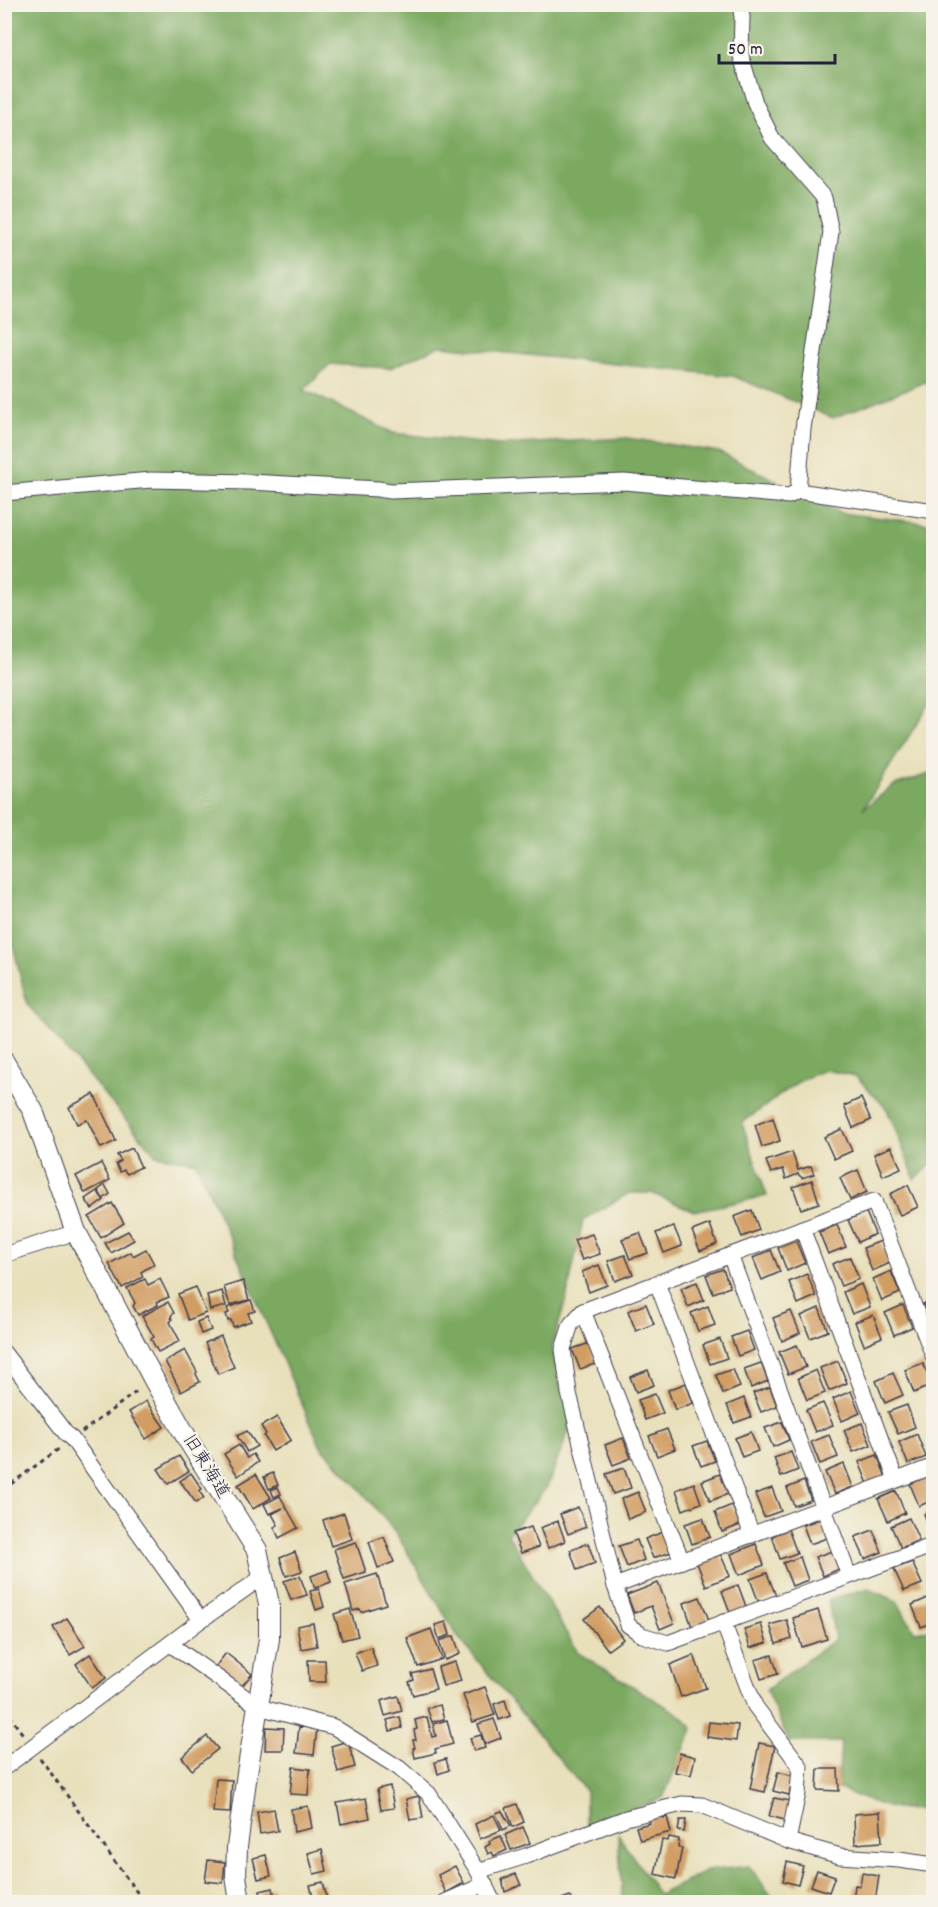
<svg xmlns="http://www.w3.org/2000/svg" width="938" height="1907" viewBox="0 0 938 1907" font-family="Dekko,'Klee One',sans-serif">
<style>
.forest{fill:#7ba961;stroke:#4e664e;stroke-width:1.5}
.building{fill:#d19d64}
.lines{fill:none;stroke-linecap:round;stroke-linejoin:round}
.minor-casing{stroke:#403e4e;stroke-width:17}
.tertiary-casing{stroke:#403e4e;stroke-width:22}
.path{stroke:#403e4e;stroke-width:3;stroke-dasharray:4.5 4.5;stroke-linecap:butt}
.minor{stroke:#fff;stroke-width:15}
.tertiary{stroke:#fff;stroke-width:20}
.labels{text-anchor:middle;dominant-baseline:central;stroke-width:4.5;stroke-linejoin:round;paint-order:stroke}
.street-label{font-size:18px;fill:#22223b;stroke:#f7f3e8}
</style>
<rect width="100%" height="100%" fill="#f7f3e8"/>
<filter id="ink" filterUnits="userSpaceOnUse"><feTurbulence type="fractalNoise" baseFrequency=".0167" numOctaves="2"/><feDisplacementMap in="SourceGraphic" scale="12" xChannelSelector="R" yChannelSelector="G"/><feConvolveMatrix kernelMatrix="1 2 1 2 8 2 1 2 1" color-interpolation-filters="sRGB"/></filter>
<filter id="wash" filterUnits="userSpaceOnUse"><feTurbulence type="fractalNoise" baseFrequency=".008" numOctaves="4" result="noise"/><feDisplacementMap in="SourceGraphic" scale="24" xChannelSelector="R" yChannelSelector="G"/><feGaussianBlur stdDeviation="1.35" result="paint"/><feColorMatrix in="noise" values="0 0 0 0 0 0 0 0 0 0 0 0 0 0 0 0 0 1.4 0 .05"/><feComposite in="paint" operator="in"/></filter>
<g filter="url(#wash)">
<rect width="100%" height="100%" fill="#e8e0bb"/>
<g class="forest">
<polygon points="4,5 933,5 933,379 833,418 733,376 440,346 390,368 330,364 304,390 393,433 499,445 627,438 719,452 840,513 933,524 933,698 863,809 894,785 933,773 933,1163 915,1179 887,1109 856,1076 824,1070 798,1082 742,1123 767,1196 694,1211 651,1193 629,1193 583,1220 566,1300 552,1346 562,1394 573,1420 547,1487 508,1534 578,1653 682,1716 693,1729 663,1798 586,1826 586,1791 458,1637 396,1533 355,1483 320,1445 196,1162 156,1155 27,1004 12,941 4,923"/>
<path d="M868,1588l29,13 17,30 19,-1v176c-38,9 -60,-3 -95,-18l3,-46h-52l-23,-52 69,-51 -7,-39z"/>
<polygon points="618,1835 659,1895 707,1871 749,1866 776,1902 623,1902"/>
</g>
<g id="blocks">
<g class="building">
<polygon points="94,1094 116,1141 101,1148 87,1120 77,1124 69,1107"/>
<polygon points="861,1098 871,1120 853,1128 844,1106"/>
<polygon points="773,1118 780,1141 762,1147 755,1125"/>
<polygon points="842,1129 852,1151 834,1159 824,1137"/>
<polygon points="891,1147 901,1168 883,1176 874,1154"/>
<polygon points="132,1148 141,1167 127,1174 124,1170 120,1172 116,1164 121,1161 117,1155"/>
<polygon points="792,1152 798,1170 811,1166 814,1174 802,1178 798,1174 786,1179 783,1169 771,1173 766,1161"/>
<polygon points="101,1163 110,1180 85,1193 76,1176"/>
<polygon points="858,1170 867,1192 850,1200 840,1178"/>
<polygon points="812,1180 819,1203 801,1209 793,1187"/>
<polygon points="105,1185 110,1194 103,1199 98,1190"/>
<polygon points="908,1185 918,1207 900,1215 890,1194"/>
<polygon points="97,1191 104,1200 92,1209 85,1199"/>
<polygon points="112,1203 124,1223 101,1238 89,1217"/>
<polygon points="752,1210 759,1230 742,1237 734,1217"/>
<polygon points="866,1212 875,1234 858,1242 848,1220"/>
<polygon points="710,1224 717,1244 700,1251 692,1231"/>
<polygon points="837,1225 846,1247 828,1254 819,1232"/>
<polygon points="674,1227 682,1246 664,1253 656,1233"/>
<polygon points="128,1231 134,1240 111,1253 105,1243"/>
<polygon points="640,1233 648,1253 630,1259 622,1239"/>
<polygon points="592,1234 600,1254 582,1260 574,1240"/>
<polygon points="796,1241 805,1263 787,1271 778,1248"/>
<polygon points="881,1241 890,1263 872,1271 863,1248"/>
<polygon points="146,1249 154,1264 141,1272 143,1277 122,1288 109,1264 131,1252 133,1256"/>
<polygon points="771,1250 780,1272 762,1280 753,1258"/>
<polygon points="625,1255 633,1274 615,1281 608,1261"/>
<polygon points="850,1257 859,1279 841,1286 832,1264"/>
<polygon points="599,1265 607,1285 589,1292 582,1272"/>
<polygon points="723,1269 730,1287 713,1293 706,1275"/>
<polygon points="891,1271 900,1293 882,1301 873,1279"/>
<polygon points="807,1274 816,1296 798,1304 789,1282"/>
<polygon points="145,1279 148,1285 160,1279 169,1297 157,1302 158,1305 138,1315 133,1306 135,1303 127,1288"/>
<polygon points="243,1281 249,1300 230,1305 224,1287"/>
<polygon points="697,1282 704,1300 688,1307 681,1288"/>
<polygon points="861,1284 870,1307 852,1314 843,1292"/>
<polygon points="196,1287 206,1313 188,1320 178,1294"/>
<polygon points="222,1291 226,1306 210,1310 207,1295"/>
<polygon points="933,1299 933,1316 929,1318 923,1304"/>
<polygon points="251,1300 255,1311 248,1313 251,1321 233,1327 231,1320 228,1321 226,1314 229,1313 227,1308"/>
<polygon points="168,1302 174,1313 171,1316 172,1320 170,1322 180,1341 158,1352 151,1339 154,1337 142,1316"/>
<polygon points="646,1304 654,1324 636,1331 628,1311"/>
<polygon points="903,1305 912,1327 894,1335 885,1313"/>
<polygon points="708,1306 715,1325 698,1331 691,1313"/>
<polygon points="819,1308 828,1331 810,1338 801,1316"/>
<polygon points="791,1311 800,1333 782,1341 773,1318"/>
<polygon points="873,1315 882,1337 864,1345 855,1322"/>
<polygon points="206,1318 211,1330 201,1334 197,1322"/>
<polygon points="747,1331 754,1350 738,1356 731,1337"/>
<polygon points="221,1336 234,1367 218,1374 205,1343"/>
<polygon points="720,1339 727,1358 710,1364 703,1345"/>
<polygon points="590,1343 598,1363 580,1369 572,1349"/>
<polygon points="797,1345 806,1367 788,1374 779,1352"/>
<polygon points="185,1350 197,1372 196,1374 200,1382 181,1392 165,1361"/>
<polygon points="838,1361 847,1383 829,1391 820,1368"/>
<polygon points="761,1363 768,1381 751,1388 744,1369"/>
<polygon points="923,1363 932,1385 914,1393 905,1370"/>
<polygon points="733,1369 740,1387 723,1394 716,1375"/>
<polygon points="648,1370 654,1385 636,1392 630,1377"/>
<polygon points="816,1370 825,1393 807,1400 798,1378"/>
<polygon points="893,1373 903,1395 885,1403 876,1381"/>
<polygon points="686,1383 693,1403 675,1410 668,1390"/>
<polygon points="770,1387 777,1406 761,1412 753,1393"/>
<polygon points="851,1391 860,1413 842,1421 833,1399"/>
<polygon points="655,1394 663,1413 645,1420 638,1400"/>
<polygon points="744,1398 751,1417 734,1423 727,1405"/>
<polygon points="146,1401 164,1427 146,1439 129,1412"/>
<polygon points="823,1403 833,1425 815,1432 806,1410"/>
<polygon points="907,1405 915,1427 898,1434 888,1412"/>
<polygon points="277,1417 291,1440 273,1451 264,1436 266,1434 261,1426"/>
<polygon points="782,1422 789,1440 773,1447 765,1428"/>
<polygon points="862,1423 871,1445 853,1452 844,1430"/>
<polygon points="667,1429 675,1449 657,1456 649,1436"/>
<polygon points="247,1431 257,1446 247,1452 237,1436"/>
<polygon points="751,1432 758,1451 742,1457 735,1438"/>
<polygon points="917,1434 926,1457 908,1464 899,1442"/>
<polygon points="829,1435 838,1457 820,1464 811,1442"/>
<polygon points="623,1438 631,1458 613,1465 605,1445"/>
<polygon points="707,1441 715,1461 701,1466 693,1446"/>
<polygon points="239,1445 247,1458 253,1454 258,1462 238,1476 224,1454"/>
<polygon points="791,1452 798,1470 781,1477 774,1458"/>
<polygon points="877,1455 886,1477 868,1484 859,1462"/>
<polygon points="179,1456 189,1471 168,1484 158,1469"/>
<polygon points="844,1464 853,1487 835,1494 825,1472"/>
<polygon points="624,1468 631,1488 613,1494 606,1474"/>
<polygon points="191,1473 202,1489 199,1491 204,1498 196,1503 180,1481"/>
<polygon points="273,1473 278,1485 269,1489 264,1477"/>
<polygon points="256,1474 271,1498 253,1509 238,1485"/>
<polygon points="720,1474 728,1494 710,1501 702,1481"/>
<polygon points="928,1476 933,1489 933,1500 919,1506 910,1484"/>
<polygon points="804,1481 811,1500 794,1506 787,1488"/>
<polygon points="694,1483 701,1503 683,1510 676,1490"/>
<polygon points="278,1487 281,1494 274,1497 271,1490"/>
<polygon points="772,1488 781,1511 764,1517 755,1494"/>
<polygon points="896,1491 905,1513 888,1521 878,1499"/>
<polygon points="638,1492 646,1512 628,1519 621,1499"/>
<polygon points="280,1496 298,1528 279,1538 274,1527 278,1525 272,1514 283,1508 269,1514 264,1504"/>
<polygon points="732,1505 740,1525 722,1532 715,1512"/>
<polygon points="578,1507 586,1527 568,1534 560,1514"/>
<polygon points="933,1510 933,1537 924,1514"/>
<polygon points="344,1513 352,1539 331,1546 323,1520"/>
<polygon points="703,1518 710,1537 692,1544 685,1524"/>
<polygon points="909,1518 919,1540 901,1548 891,1526"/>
<polygon points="820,1519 827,1538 810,1544 803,1525"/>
<polygon points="558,1521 565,1541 548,1548 540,1528"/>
<polygon points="531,1527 539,1547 521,1553 513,1533"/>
<polygon points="788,1529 797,1553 780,1559 772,1536"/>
<polygon points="873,1530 882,1552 865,1559 855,1537"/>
<polygon points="663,1532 671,1552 653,1558 645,1539"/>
<polygon points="384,1537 394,1562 378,1568 369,1542"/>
<polygon points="637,1540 644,1560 627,1567 619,1546"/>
<polygon points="356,1542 366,1572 344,1579 334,1549"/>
<polygon points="588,1543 595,1563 577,1570 570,1550"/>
<polygon points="756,1544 764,1565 739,1575 731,1554"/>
<polygon points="832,1551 839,1569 823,1576 815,1557"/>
<polygon points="295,1552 302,1571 286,1576 280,1558"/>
<polygon points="720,1553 730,1576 706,1586 697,1563"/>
<polygon points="800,1557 808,1580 792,1586 783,1563"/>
<polygon points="912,1562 922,1584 904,1591 894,1569"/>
<polygon points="327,1570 331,1582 315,1588 311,1576"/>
<polygon points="767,1573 776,1596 759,1603 750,1579"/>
<polygon points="377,1574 386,1604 361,1612 360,1609 353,1611 345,1584"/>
<polygon points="300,1576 307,1595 291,1600 284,1581"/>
<polygon points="658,1583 674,1623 660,1629 651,1606 634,1613 627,1595"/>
<polygon points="738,1585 747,1609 731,1615 722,1591"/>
<polygon points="319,1589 324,1607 316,1610 310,1591"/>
<polygon points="700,1597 709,1620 692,1627 684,1603"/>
<polygon points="930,1597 933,1605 933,1622 921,1627 912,1605"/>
<polygon points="600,1607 623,1639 608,1650 584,1619"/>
<polygon points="350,1609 358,1636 342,1640 334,1614"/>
<polygon points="818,1610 827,1639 802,1647 793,1618"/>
<polygon points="67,1618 85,1646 70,1655 53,1627"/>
<polygon points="787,1620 792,1639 776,1644 770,1625"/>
<polygon points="446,1622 450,1635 439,1639 435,1625"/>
<polygon points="313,1623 317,1646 301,1649 297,1626"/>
<polygon points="761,1624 767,1643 750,1648 744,1629"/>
<polygon points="431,1629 442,1659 418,1667 407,1638"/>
<polygon points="454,1636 460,1654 445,1660 439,1641"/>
<polygon points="371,1647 377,1666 362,1671 355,1653"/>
<polygon points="226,1653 252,1674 241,1687 215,1667"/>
<polygon points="90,1654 106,1678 92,1688 76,1664"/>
<polygon points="694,1655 706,1688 681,1697 670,1665"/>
<polygon points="772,1655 778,1674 761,1679 755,1660"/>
<polygon points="308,1660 325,1660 326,1682 309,1682"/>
<polygon points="455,1662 461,1681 443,1686 438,1667"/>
<polygon points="430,1669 436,1689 413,1695 409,1682 414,1680 412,1674"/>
<polygon points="485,1687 495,1715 473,1722 463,1695"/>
<polygon points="398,1696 402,1711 385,1716 381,1701"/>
<polygon points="505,1700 510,1716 499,1720 494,1704"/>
<polygon points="440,1705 444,1719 432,1722 427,1708"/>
<polygon points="400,1717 402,1728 390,1731 387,1720"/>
<polygon points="427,1717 432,1737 436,1736 433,1724 447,1720 453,1744 435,1749 436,1753 415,1758 413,1748 415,1748 413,1740 416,1740 414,1730 417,1729 415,1720"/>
<polygon points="494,1719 501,1738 485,1744 478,1724"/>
<polygon points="709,1722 738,1725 736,1741 707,1737"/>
<polygon points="266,1727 284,1728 283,1750 265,1750"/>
<polygon points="299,1727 317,1728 314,1755 296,1753"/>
<polygon points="481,1735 485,1748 474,1751 470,1738"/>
<polygon points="207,1736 218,1749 192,1770 182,1757"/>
<polygon points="348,1741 355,1767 338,1772 331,1746"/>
<polygon points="759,1743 775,1746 765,1792 750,1789"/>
<polygon points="680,1753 695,1757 691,1775 675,1772"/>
<polygon points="446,1759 449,1770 438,1774 435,1762"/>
<polygon points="293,1767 310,1769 308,1795 290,1794"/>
<polygon points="818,1769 838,1769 839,1791 817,1790"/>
<polygon points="778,1772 793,1776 789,1795 773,1791"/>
<polygon points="216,1779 232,1780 230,1813 213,1812"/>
<polygon points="390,1786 394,1808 381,1810 377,1789"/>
<polygon points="419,1796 423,1818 410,1820 406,1799"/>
<polygon points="366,1798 370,1818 341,1824 337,1803"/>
<polygon points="774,1798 790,1801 785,1820 769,1816"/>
<polygon points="517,1804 524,1822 513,1827 506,1808"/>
<polygon points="308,1806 312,1828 294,1832 291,1809"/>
<polygon points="274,1809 278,1831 260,1834 257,1812"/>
<polygon points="502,1811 511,1826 503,1830 496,1813"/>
<polygon points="880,1812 882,1842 855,1844 854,1814"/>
<polygon points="662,1814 663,1818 667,1817 671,1832 640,1840 636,1827 650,1823 648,1818"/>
<polygon points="494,1815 501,1830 480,1839 475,1824"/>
<polygon points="680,1820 686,1820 684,1832 678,1831"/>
<polygon points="523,1827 530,1843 511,1850 505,1835"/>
<polygon points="501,1836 507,1850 494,1856 492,1852 488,1854 485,1847 490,1844 489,1841"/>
<polygon points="669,1837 679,1839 678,1847 682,1848 676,1879 655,1874 662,1840 668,1841"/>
<polygon points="322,1849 327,1871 314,1874 308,1853"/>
<polygon points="266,1855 271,1876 258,1879 253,1858"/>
<polygon points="208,1860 225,1862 223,1883 205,1881"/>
<polygon points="787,1862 803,1866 798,1885 783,1881"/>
<polygon points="455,1866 464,1883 446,1893 438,1875"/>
<polygon points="817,1870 835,1876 829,1892 811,1886"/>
<polygon points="862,1873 879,1876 875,1902 853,1902 855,1885 860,1886"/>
<polygon points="516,1874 521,1885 505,1892 502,1879"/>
<polygon points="323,1882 328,1902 314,1902 310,1885"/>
<polygon points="273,1888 276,1902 262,1902 260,1891"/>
<polygon points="570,1896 573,1902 554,1902"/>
</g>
</g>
</g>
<g filter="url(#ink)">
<use href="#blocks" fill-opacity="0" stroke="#403e4e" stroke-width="1.5"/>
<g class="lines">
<defs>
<g id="minor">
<polyline points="740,4 742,17 741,56 755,103 772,138 824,198 831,232 803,429 798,491"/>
<polyline points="4,493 151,480 250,482 378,489 391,491 624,482 789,496 798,491 934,511"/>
<polyline points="802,1228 896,1480"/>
<polyline points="4,1255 76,1232"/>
<polyline points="730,1255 849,1576"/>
<polyline points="657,1283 752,1535"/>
<polyline points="583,1311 682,1561"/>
<polyline points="4,1353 67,1435 72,1439 201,1620"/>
<polyline points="934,1358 874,1201 583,1311 571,1324 563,1349 569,1393 615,1586 628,1625 642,1635 668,1643 934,1545"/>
<polyline points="615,1586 934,1466"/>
<polyline points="723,1622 755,1706 800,1766 798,1793 788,1841"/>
<polyline points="170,1644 259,1707 334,1727 399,1768 429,1794 478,1871 493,1902"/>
<polyline points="4,1768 201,1620 264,1576"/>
<polyline points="478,1871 526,1856 626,1818 682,1804 702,1805 788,1841 840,1856 899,1860 934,1865"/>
<polyline points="445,1902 485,1884"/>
</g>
<polyline id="tertiary" points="4,1062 33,1111 76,1232 154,1380 188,1440 257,1550 269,1604 269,1639 247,1773 237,1847 236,1876 240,1902"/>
</defs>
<use href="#minor" class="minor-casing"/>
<use href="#tertiary" class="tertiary-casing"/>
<g class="path">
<polyline points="82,1432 140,1389"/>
<polyline points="4,1489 60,1448"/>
<polyline points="4,1708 24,1736"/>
<polyline points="40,1758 144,1902"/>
</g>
<use href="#minor" class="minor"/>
<use href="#tertiary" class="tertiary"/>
</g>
</g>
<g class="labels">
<g class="street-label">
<text transform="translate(205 1467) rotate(58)">旧東海道</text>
</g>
</g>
<rect width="938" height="1907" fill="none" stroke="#f7f3e8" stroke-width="24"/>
<path d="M719 54v9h116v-9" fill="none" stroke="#22223b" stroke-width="3"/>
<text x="728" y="54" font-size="18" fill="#22223b" stroke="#f7f3e8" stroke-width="4.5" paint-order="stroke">50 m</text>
</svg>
